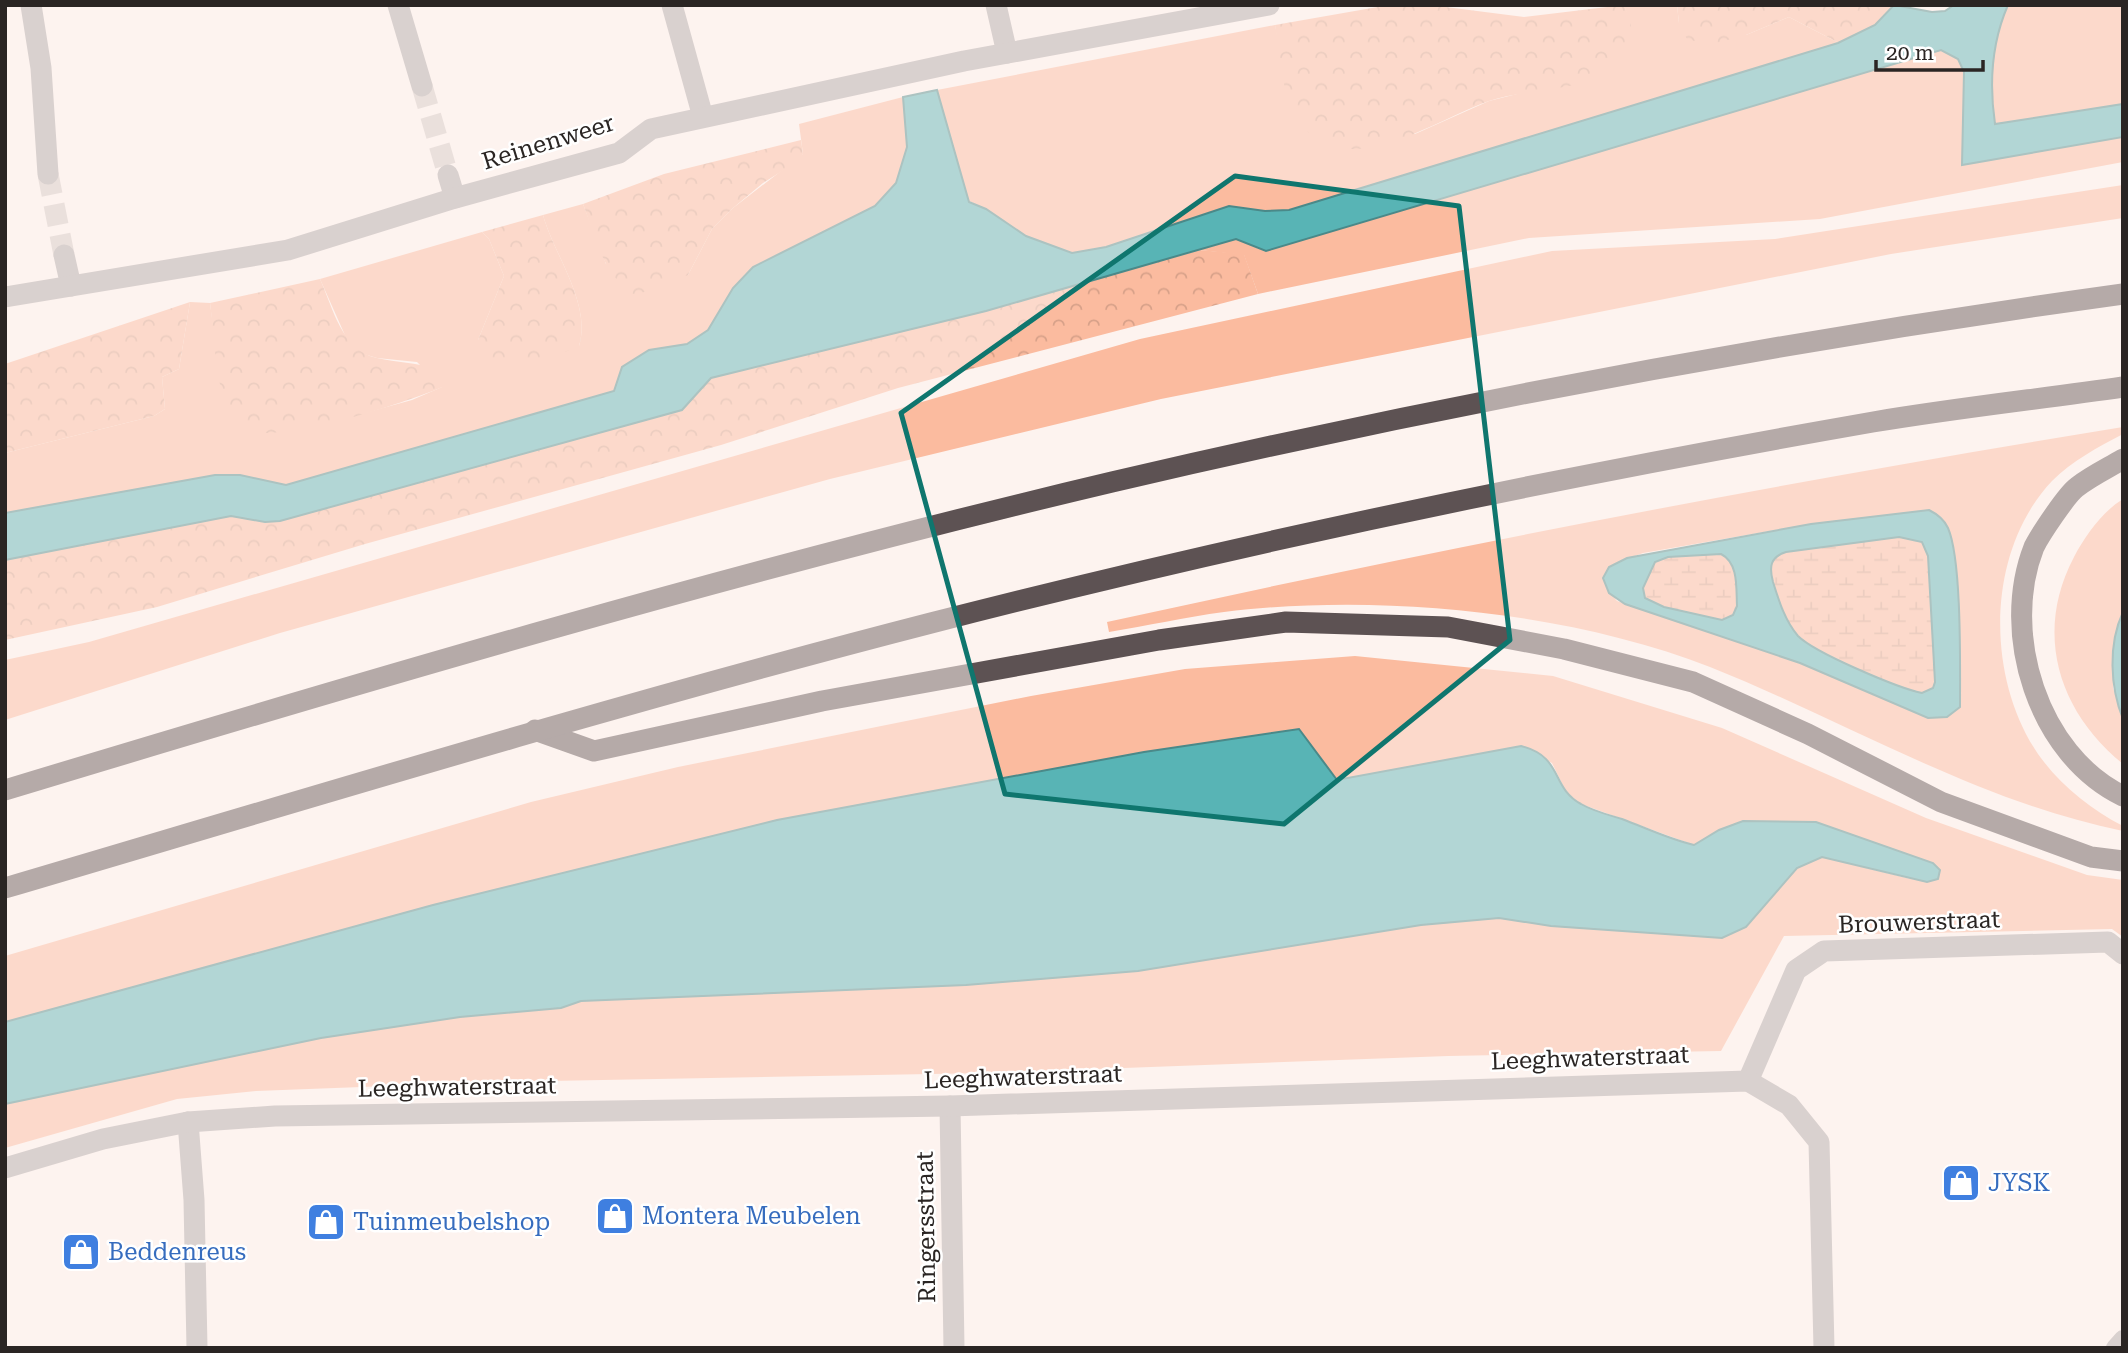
<svg xmlns="http://www.w3.org/2000/svg" width="2128" height="1353" viewBox="0 0 2128 1353" font-family="'Roboto Serif',serif">
<style>
.grass{fill:#fbbb9f;fill-rule:evenodd}
.forest{fill:url(#forest-crowns)}
.wetland{fill:url(#wetland-marsh)}
.water{fill:#58b4b5;stroke:#4a8989;stroke-width:2;fill-rule:evenodd}
.lines{fill:none;stroke-linecap:round;stroke-linejoin:round}
.street-tunnel{stroke:#d3cac6;stroke-width:21;stroke-dasharray:21 10;stroke-linecap:butt}
.lane{stroke:#aea8a8;stroke-width:18}
.street{stroke:#aea8a8;stroke-width:21}
.highway{stroke:#5d5253;stroke-width:21}
.marked{fill:none;stroke:#0f766e;stroke-width:5;stroke-linejoin:round}
.labels{text-anchor:middle;dominant-baseline:central;stroke-width:5;stroke-linejoin:round;paint-order:stroke}
.street-label{font-size:24px;fill:#2a2523;stroke:#fff}
.shop-label{font-size:24px;fill:#366cbe;stroke:#fff;text-anchor:start}
</style>
<defs>
<pattern id="forest-crowns" width="20" height="18" patternUnits="userSpaceOnUse" patternTransform="scale(1.75)"><rect width="20" height="18" fill="#fbbb9f"/><path d="M2 6a3 3 0 1 1 6 0M12 15a3 3 0 1 1 6 0" fill="none" stroke="#d7a189"/></pattern>
<pattern id="wetland-marsh" width="20" height="14" patternUnits="userSpaceOnUse" patternTransform="scale(1.75)"><rect width="20" height="14" fill="#fbbb9f"/><path d="M1 5h8M5 5V1M11 12h8M15 12V8" fill="none" stroke="#d7a189"/></pattern>
</defs>
<rect width="100%" height="100%" fill="#fdf3ef"/>
<g class="grass">
<polygon points="1624,5 1677,5 1679,23 1746,35 1789,17 1839,43 1289,210 1265,211 1229,206 1106,247 1072,254 1026,236 986,209 969,201 937,90 1275,25 1292,107 1415,134 1489,101 1529,91 1631,26"/>
<path d="M2008,5h115v99l-129,21c-5,-42 -3,-81 14,-120z"/>
<polygon points="1941,50 1959,59 1964,72 1963,165 2123,137 2123,162 1820,219 1529,238 1258,294 1244,255 1199,250 1236,239 1266,251"/>
<path d="M903,97l4,50 -11,36 -21,23 -122,61 -20,21 -25,42 -21,14 -38,6 -27,17 -8,24 -328,94 -71,-10 -210,38v-60l149,-37 11,-7 -3,-32 17,-8 11,-67 20,1 10,75 137,37 55,-15 30,-13 -25,-25 -40,-4 -20,-6 -9,-10 -28,-63 162,-47 7,7 15,37 -26,64 101,6c13,-42 -25,-91 -36,-131l40,-11 23,60 82,11 24,-46 21,-21 70,-54 -4,-30z"/>
<polygon points="2123,185 2123,218 1891,254 1161,399 830,479 280,633 5,720 5,660 89,642 1140,339 1552,251 1775,239"/>
<path d="M2123,427v7c-25,13 -51,27 -71,47 -66,70 -67,195 -14,273 22,31 52,55 85,72v5c-147,-30 -275,-109 -413,-164 -143,-56 -334,-74 -486,-55 -39,5 -77,14 -115,20l-2,-10c336,-74 676,-140 1016,-195zM1928,510l13,7 10,20 9,170 -13,10 -19,1 -128,-55 -183,-62 -11,-13 10,-25 27,-10 168,-29z"/>
<path d="M2123,499v113l-9,29 -1,47 10,31v45c-65,-53 -89,-131 -49,-207 11,-21 28,-45 49,-58z"/>
<path d="M1355,656l198,20 169,52 204,90 161,57 36,5v57l-11,-8 -328,7 -63,115 -273,5 -461,17 -494,9 -237,9 -79,8 -172,49v-44l316,-66 139,-21 101,-9 19,-7 558,-30 283,-46 56,-5 22,-2 52,8 195,1 51,-59 25,-11 89,22 -147,-56c-28,-2 -46,8 -70,22l-113,-41 -15,-12 -14,-29 -31,-17 -184,34 -39,-51 -154,23 -367,68 -344,85 -428,117v-66l526,-154 147,-35 353,-71 154,-27z"/>
</g>
<g class="forest">
<path d="M1389,5h41l94,12 100,-12c2,6 7,14 7,20 0,16 -11,38 -24,46 -29,21 -83,18 -118,30 -60,21 -156,92 -197,8 -11,-25 -13,-57 -17,-84z"/>
<polygon points="1677,5 1894,5 1875,25 1839,43 1789,17 1746,35 1709,45 1687,39 1679,23"/>
<path d="M801,140l2,14 -5,7 -35,22 -30,25 -21,21 -24,46 -38,16 -17,3c-30,-19 -38,-58 -50,-90l81,-30z"/>
<path d="M543,215c11,40 49,89 36,131 -26,12 -76,26 -100,8l-1,-14 26,-64 -15,-37 -7,-7z"/>
<polygon points="1199,250 1244,254 1258,294 898,388 721,445 365,544 157,607 5,640 5,560 231,516 265,522 280,521 682,410 711,378 986,311"/>
<path d="M320,279c13,29 22,72 57,79 20,5 39,4 58,11l8,18c-35,14 -176,64 -205,39 -22,-19 -24,-94 -28,-123z"/>
<polygon points="190,302 179,369 162,377 165,409 154,416 5,453 5,364"/>
</g>
<g class="wetland">
<path d="M1899,537l23,5 6,14 7,126 -2,6 -11,5c-25,-5 -107,-40 -124,-57 -13,-15 -19,-35 -25,-54 -4,-15 -3,-25 13,-30z"/>
<path d="M1721,554c18,10 15,35 16,52l-4,9 -11,5 -58,-13 -19,-9 -2,-10 12,-26 13,-5z"/>
</g>
<g class="water">
<path d="M1894,5l38,7 13,-1 9,-6h54c-17,39 -19,78 -13,119l128,-20v33l-161,28 2,-93 -6,-13 -17,-9 -675,201 -30,-12 -250,72 -275,67 -29,32 -402,111 -15,1 -34,-6 -226,44v-47l210,-38h25l46,10 328,-94 8,-24 27,-17 38,-6 21,-14 25,-42 20,-21 122,-61 21,-23 11,-36 -4,-50 34,-7 32,112 17,7 40,27 46,17 34,-6 123,-41 36,5 24,-1 549,-167 37,-18z"/>
<path d="M1929,510c8,4 15,9 19,18 14,32 12,140 12,179l-13,10 -19,1 -128,-55 -175,-59 -16,-11 -6,-15 6,-11 18,-9 184,-34zM1899,537l23,5 6,14 7,126 -2,6 -11,5c-24,-5 -107,-40 -124,-57 -13,-15 -19,-35 -25,-54 -4,-15 -3,-25 13,-30zM1721,554c18,9 15,35 16,52l-4,9 -11,5 -58,-13 -19,-9 -2,-10 12,-26 13,-5z"/>
<path d="M2123,612v107c-13,-32 -15,-75 0,-107z"/>
<path d="M1299,729l38,51 184,-34c43,11 29,41 60,58 12,7 28,11 41,15 24,9 47,20 72,26l25,-15 24,-9 73,1 117,41 7,7 -2,9 -11,3 -105,-25 -25,11 -51,59 -24,11 -171,-12 -52,-8 -22,2 -56,5 -283,46 -172,14 -385,16 -20,7 -101,9 -139,21 -316,66v-82l428,-117 344,-85 367,-68z"/>
</g>
<g class="lines">
<g class="street-tunnel">
<polyline points="422,86 448,175"/>
<polyline points="48,174 64,255"/>
</g>
<polyline class="lane" points="2115,1348 2123,1339"/>
<g class="street">
<polyline points="31,5 41,68 48,174"/>
<polyline points="398,5 422,86"/>
<polyline points="672,5 703,117"/>
<polyline points="996,5 1007,53"/>
<polyline points="448,175 455,198"/>
<polyline points="64,255 71,286"/>
<polyline points="5,297 288,250 455,198 619,153 651,129 964,61 1269,5"/>
<polyline points="1748,1081 1796,970 1824,951 2108,942 2123,954"/>
<polyline points="950,1106 954,1348"/>
<polyline points="188,1122 194,1200 197,1348"/>
<polyline points="5,1168 103,1139 188,1122 275,1116 950,1106 1748,1081 1789,1105 1819,1142 1824,1348"/>
</g>
<g class="highway">
<path d="M2123,459c-15,9 -32,17 -46,28 -10,7 -37,48 -43,60 -34,86 4,208 89,249"/>
<polyline points="535,730 594,751 822,701 1159,640 1286,622 1448,627 1564,649 1693,682 1808,734 1941,802 2091,857 2123,861"/>
<path d="M5,790c366,-111 735,-220 1107,-308 334,-78 671,-141 1011,-188"/>
<path d="M5,888c308,-91 615,-185 926,-265 311,-80 627,-146 942,-201 83,-14 167,-23 250,-35"/>
</g>
</g>
<path d="M0 0H2128V1353H0ZM1235,176l224,30 51,434 -226,184 -279,-30 -104,-381z" fill="#fdf3ef" fill-opacity=".55" fill-rule="evenodd"/>
<path class="marked" d="M1235,176l224,30 51,434 -226,184 -279,-30 -104,-381z"/>
<defs>
<symbol id="shop-square" viewBox="-11 -11 22 22"><rect x="-9" y="-9" width="18" height="18" rx="4" fill="#3f7fe0" stroke="#fff"/><path d="M-5-2.5h2.3a2.7 3.5 0 0 1 5.4 0H5L5.5 6h-11ZM-1.5-2.5h3a1.5 2.3 0 0 0-3 0Z" fill="#fff"/></symbol>
</defs>
<g fill-rule="evenodd">
<use href="#shop-square" x="1939" y="1161" width="44" height="44"/>
<use href="#shop-square" x="593" y="1194" width="44" height="44"/>
<use href="#shop-square" x="304" y="1200" width="44" height="44"/>
<use href="#shop-square" x="59" y="1230" width="44" height="44"/>
</g>
<g class="labels">
<g class="street-label">
<text transform="translate(548 142) rotate(-17)">Reinenweer</text>
<text transform="translate(1919 922) rotate(-2)">Brouwerstraat</text>
<text transform="translate(1590 1058) rotate(-2)">Leeghwaterstraat</text>
<text transform="translate(1023 1077) rotate(-2)">Leeghwaterstraat</text>
<text transform="translate(457 1087) rotate(-1)">Leeghwaterstraat</text>
<text transform="translate(926 1227) rotate(-91)">Ringersstraat</text>
</g>
<g class="shop-label">
<text x="1988" y="1183">JYSK</text>
<text x="642" y="1216">Montera Meubelen</text>
<text x="353" y="1222">Tuinmeubelshop</text>
<text x="108" y="1252">Beddenreus</text>
</g>
</g>
<rect width="2128" height="1353" fill="none" stroke="#2a2523" stroke-width="14"/>
<path d="M1876 60v10h107v-10" fill="none" stroke="#2a2523" stroke-width="3.5"/>
<text x="1886" y="60" font-size="21" fill="#2a2523" stroke="#ffffff" stroke-width="5" paint-order="stroke">20 m</text>
</svg>
